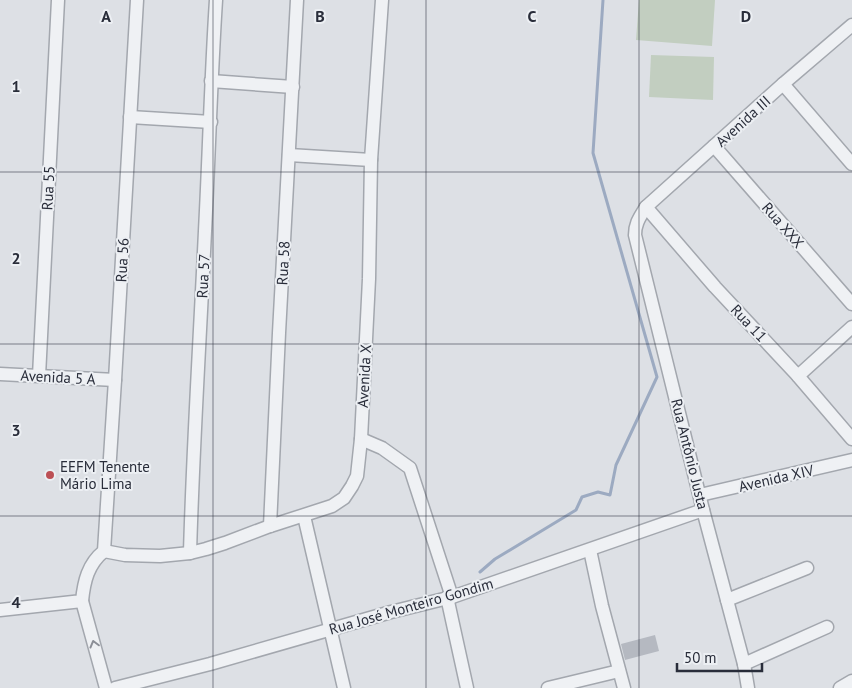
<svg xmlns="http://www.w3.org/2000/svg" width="852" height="688" viewBox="0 0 852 688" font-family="'PT Sans',sans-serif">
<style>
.green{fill:#c2cec0}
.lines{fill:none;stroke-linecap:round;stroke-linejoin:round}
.stream{stroke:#9caac1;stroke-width:3}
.building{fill:#b5b9c1}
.minor-casing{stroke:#a3a7ae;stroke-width:15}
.minor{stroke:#eff1f4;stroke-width:12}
.oneway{stroke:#8c8f97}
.grid{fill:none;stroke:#292d3a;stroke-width:1;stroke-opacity:0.55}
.poi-dot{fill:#bc5055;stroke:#eceff3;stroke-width:2}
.labels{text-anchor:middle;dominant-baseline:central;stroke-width:4;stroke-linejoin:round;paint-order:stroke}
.street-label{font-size:15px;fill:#292d3a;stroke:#eceff3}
.poi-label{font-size:15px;fill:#292d3a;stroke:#eceff3;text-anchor:start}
.grid-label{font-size:16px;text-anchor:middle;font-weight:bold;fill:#292d3a;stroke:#eceff3;stroke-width:4;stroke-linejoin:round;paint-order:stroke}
</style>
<rect width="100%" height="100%" fill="#dde0e5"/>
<g class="green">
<polygon points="639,0 715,0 712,46 636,40"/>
<polygon points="651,55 714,57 713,100 649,97"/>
</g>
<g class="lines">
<polyline class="stream" points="480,572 495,559 576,510 582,497 598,492 610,495 616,465 657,377 593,153 603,0"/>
</g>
<polygon class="building" points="655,635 659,651 625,660 621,644"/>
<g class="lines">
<defs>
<g id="minor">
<polyline points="211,81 293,87"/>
<polyline points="783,84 852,164"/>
<polyline points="130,117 211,122"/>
<polyline points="714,146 852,304"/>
<polyline points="289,155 371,160"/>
<polyline points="646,207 715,287 798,376 852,439"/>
<polyline points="0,374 115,380"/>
<polyline points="39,376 58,0"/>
<polyline points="798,376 852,327"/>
<polyline points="361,439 382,448 410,468 452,597"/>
<polyline points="700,495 852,460"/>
<polyline points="304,516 344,688"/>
<polyline points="270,526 279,333 297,0"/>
<polyline points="590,550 602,606 624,688"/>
<polyline points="104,551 125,555 160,556 190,553 206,549 225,543 270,526 332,506 344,498 352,486 357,476 361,439 369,279 371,160 382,0"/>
<path d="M190,553c3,-108 10,-215 15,-322 4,-77 6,-154 11,-231"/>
<polyline points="447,597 467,688"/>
<polyline points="727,600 807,568"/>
<polyline points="82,601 106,688"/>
<path d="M0,610l82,-9c2,-20 6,-37 22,-50l11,-171 22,-380"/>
<polyline points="744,664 827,627"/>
<polyline points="115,688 210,664 391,612 452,597 703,510"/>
<polyline points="548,688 619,671"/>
<path d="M748,688l-4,-24 -41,-154 -68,-275c0,-12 5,-18 11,-28l137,-123 69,-59"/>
<polyline points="840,688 852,681"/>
</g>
</defs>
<use href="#minor" class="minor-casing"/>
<use href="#minor" class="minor"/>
</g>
<defs><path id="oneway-chevron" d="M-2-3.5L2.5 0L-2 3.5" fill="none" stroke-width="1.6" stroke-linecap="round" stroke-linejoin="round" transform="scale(1.25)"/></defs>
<use class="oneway" href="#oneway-chevron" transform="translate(94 644) rotate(-105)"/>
<path class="grid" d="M213,0v688M426,0v688M639,0v688M0,172h852M0,344h852M0,516h852"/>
<circle class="poi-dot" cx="50" cy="475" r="5"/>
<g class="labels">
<g class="street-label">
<text transform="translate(743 121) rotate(-42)">Avenida III</text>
<text transform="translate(48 188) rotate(-87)">Rua 55</text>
<text transform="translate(783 225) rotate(49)">Rua XXX</text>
<text transform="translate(122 260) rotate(-87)">Rua 56</text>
<text transform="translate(283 263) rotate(-87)">Rua 58</text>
<text transform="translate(203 276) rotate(-87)">Rua 57</text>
<text transform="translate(749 323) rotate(47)">Rua 11</text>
<text transform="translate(364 376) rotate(-87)">Avenida X</text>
<text transform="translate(58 377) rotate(3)">Avenida 5 A</text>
<text transform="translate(690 454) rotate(76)">Rua Antônio Justa</text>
<text transform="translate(776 478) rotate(-13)">Avenida XIV</text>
<text transform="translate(411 606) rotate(-16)">Rua José Monteiro Gondim</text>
</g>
<g class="poi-label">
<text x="60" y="466">EEFM Tenente<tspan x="60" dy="17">Mário Lima</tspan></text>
</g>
</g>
<g class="grid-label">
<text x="106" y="22">A</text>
<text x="320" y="22">B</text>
<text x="532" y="22">C</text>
<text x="746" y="22">D</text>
<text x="16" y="92">1</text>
<text x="16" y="264">2</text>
<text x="16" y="436">3</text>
<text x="16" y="608">4</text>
</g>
<path d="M677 663v8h85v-8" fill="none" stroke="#292d3a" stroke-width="2.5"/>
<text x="684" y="663" font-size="15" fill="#292d3a" stroke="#eceff3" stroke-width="4" paint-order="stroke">50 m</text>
</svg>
